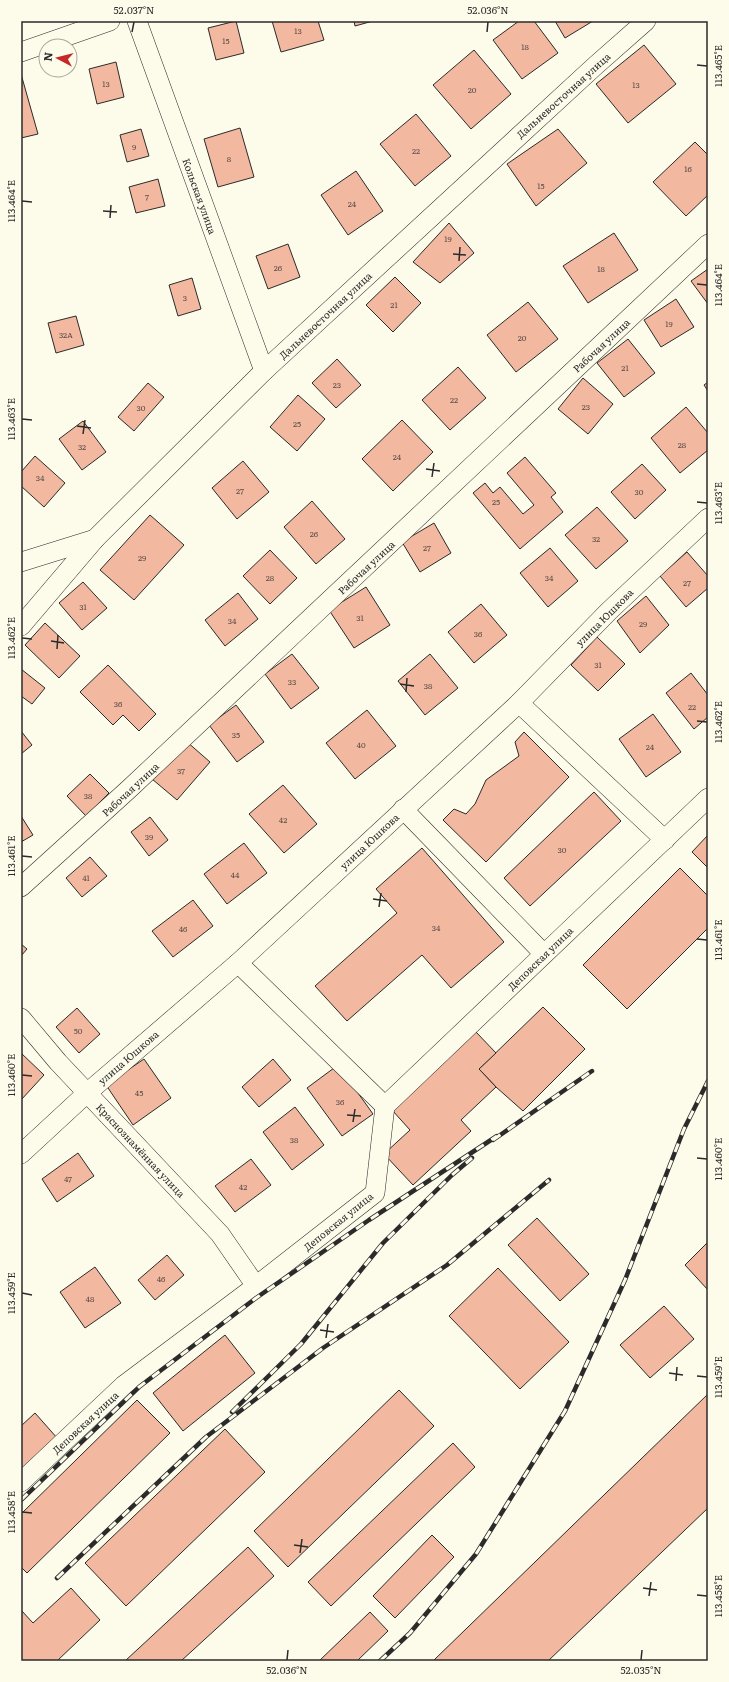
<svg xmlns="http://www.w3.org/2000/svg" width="729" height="1682" viewBox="0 0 729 1682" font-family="Literata,serif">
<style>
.building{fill:#f2b8a0;stroke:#2b2b2b}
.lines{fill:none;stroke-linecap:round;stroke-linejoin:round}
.street-casing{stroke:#2b2b2b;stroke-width:20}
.street{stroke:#fdfbea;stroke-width:19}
.rail-casing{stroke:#2b2b2b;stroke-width:4.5}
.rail{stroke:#fdfbea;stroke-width:3;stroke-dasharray:9;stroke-linecap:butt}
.ticks{fill:none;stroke:#2b2b2b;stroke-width:1.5}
.labels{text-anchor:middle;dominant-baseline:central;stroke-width:3;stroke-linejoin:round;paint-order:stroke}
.number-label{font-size:8px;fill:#5d4e48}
.street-label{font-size:10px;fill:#2b2b2b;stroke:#fdfbea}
.neatline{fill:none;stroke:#2b2b2b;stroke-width:1.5}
.ticks-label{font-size:10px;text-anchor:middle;fill:#2b2b2b}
</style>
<rect width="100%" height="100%" fill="#fdfbea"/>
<g class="building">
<polygon points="236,21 244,53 216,60 208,28"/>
<polygon points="272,21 318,21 324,40 281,52"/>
<polygon points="354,21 373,21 355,26"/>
<polygon points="519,21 534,21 558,53 522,79 493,40"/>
<polygon points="555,21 593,21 565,38"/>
<polygon points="644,45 676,84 628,123 596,84"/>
<polygon points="474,50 511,94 471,129 433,85"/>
<polygon points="116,62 124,97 97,104 89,69"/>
<polygon points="21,74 38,134 21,138"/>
<polygon points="416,114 451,156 415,186 380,144"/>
<polygon points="240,128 254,177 218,187 204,139"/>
<polygon points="141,129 149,156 127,162 120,135"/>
<polygon points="558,129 587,163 536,206 507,164"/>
<polygon points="695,142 708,155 708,195 686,216 653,182"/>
<polygon points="356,171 383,211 348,235 321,195"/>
<polygon points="158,179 165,206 136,213 129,187"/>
<polygon points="449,223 474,253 440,283 413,262"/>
<polygon points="614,233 638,270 588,303 563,266"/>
<polygon points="288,244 300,277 268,289 256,256"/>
<polygon points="708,269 708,304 691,281"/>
<polygon points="395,277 421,303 393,332 366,305"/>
<polygon points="192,278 201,309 178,316 169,285"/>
<polygon points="676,299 694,327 661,347 644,320"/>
<polygon points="528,302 558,339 516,372 487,335"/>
<polygon points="76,316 84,345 56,353 48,323"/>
<polygon points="628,339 655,373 624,397 597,363"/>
<polygon points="337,359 361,385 336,408 312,383"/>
<polygon points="458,367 486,398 450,430 422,400"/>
<polygon points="583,378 613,404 588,434 558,409"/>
<polygon points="708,382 708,391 704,385"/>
<polygon points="148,383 164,397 134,431 118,417"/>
<polygon points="298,395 325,419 297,451 270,427"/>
<polygon points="686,407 708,433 708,450 680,473 651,438"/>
<polygon points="402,420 433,452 393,491 362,459"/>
<polygon points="83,421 106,452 82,470 59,439"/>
<polygon points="35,456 65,483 44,507 21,486 21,472"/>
<polygon points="525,457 556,493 551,497 563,512 520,549 473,493 485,483 493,493 500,487 523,514 534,505 507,473"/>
<polygon points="243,461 269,492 237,519 212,488"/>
<polygon points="642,464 666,490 635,519 611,492"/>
<polygon points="312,501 345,539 316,564 284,527"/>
<polygon points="597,507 628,541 596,569 565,535"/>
<polygon points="150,515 184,545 134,600 100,570"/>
<polygon points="434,523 451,553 420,572 402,542"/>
<polygon points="550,548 578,581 548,607 520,573"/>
<polygon points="270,550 297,578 270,604 243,576"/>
<polygon points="687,552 708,576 708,588 686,607 660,576"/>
<polygon points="83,582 107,608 82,630 59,603"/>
<polygon points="366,587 390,625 354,648 329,610"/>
<polygon points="238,593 258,619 225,646 205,620"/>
<polygon points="646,596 669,625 640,653 617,621"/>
<polygon points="481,604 507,635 474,663 448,632"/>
<polygon points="45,623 80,656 59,678 25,645"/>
<polygon points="597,637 625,664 598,691 571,665"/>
<polygon points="292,654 319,688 291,709 265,674"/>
<polygon points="430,654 458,688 425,715 398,681"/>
<polygon points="108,665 156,714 139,731 123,715 113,725 80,692"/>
<polygon points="21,669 45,688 32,704 21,696"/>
<polygon points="691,673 708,695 708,717 694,729 666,693"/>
<polygon points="236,705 264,742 237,762 209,725"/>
<polygon points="367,710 396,746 355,779 326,743"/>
<polygon points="653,714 681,752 646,777 619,739"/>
<polygon points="21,731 32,745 21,754"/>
<polygon points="524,732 569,777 486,862 443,820 454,809 466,814 475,804 486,780 519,756 515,742"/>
<polygon points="186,741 210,762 177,800 152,779"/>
<polygon points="90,774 109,793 86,816 67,796"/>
<polygon points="283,785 317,824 284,853 249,814"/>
<polygon points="594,792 621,821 530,906 504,878"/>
<polygon points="21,816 33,835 21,842"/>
<polygon points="150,817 168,840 149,856 131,832"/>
<polygon points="708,835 708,868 692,852"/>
<polygon points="244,843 267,873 227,904 204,874"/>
<polygon points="422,848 504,942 451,988 422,955 347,1021 315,986 397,913 376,889"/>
<polygon points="90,857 107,876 82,897 66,878"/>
<polygon points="680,868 708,896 708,928 627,1009 583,965"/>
<polygon points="193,900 213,926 173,957 152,931"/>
<polygon points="21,944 27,949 21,956"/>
<polygon points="543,1007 585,1049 523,1111 496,1087 479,1069"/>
<polygon points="77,1008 100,1034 79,1053 56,1027"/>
<polygon points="476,1032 496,1053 479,1069 496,1087 461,1120 471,1131 413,1185 384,1154 410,1130 392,1110"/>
<polygon points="21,1053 44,1075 21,1100"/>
<polygon points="144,1059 171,1098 133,1125 106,1085"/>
<polygon points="273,1059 291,1080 259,1107 242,1087"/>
<polygon points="338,1065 373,1114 342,1136 307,1088"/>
<polygon points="295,1107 324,1145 292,1170 263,1132"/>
<polygon points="78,1153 94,1176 57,1202 42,1179"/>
<polygon points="251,1159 271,1185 235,1212 215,1186"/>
<polygon points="537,1218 589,1274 560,1301 508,1245"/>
<polygon points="708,1242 708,1290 685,1265"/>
<polygon points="167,1255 184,1275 155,1300 138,1280"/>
<polygon points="95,1267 121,1303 85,1328 60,1292"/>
<polygon points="498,1268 569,1342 520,1389 449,1316"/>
<polygon points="664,1306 694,1339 650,1378 620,1345"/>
<polygon points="225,1335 255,1373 183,1431 153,1393"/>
<polygon points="399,1390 434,1426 288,1567 254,1531"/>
<polygon points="708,1394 708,1508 548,1661 433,1661"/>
<polygon points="137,1400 170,1433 27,1573 21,1567 21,1514"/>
<polygon points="35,1413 58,1439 21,1472 21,1426"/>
<polygon points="225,1429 265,1472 126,1606 85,1563"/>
<polygon points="453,1443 475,1467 331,1606 308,1582"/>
<polygon points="432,1535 454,1557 395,1618 373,1596"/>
<polygon points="248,1547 274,1576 181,1661 125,1661"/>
<polygon points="71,1588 100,1620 57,1661 21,1661 21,1610 33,1623"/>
<polygon points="370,1612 388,1631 357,1661 319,1661"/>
</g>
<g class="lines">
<defs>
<g id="street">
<polyline points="137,21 264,371"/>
<polyline points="21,52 110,21"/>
<polyline points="21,562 95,539"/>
<polyline points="21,626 95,539 264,371 595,66 646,21"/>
<polyline points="519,703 665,840"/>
<polyline points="403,809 544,954"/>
<polyline points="21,887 129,789 708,244"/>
<polyline points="238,963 385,1106"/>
<polyline points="21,1018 58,1062 220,1234 256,1286"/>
<polyline points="21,1154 87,1093 238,963 519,703 609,611 708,518"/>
<polyline points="21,1482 124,1385 256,1286 375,1193 385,1106 708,798"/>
</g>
</defs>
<use href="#street" class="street-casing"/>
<use href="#street" class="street"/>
<defs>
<g id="rail">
<polyline points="493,1140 592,1071"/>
<polyline points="232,1412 301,1344 383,1243 452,1175 472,1158"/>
<polyline points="21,1500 139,1387 256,1298 369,1220 497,1136"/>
<polyline points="57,1578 206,1437 323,1348 447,1265 549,1180"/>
<polyline points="380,1661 410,1633 476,1554 565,1411 625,1280 684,1129 708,1081"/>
</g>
</defs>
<use href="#rail" class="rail-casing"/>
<use href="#rail" class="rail"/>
</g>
<path class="ticks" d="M132,32l2,-10M487,32l1,-10M697,65l10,1M22,201l10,1M103,211l14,1M110,218l1,-13M453,254l13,1M459,261l1,-14M697,284l10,1M22,419l10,1M77,426l14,2M83,434l2,-14M426,469l14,2M432,477l2,-14M697,502l10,1M22,638l10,1M51,641l13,2M57,649l1,-14M400,684l14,2M406,692l1,-14M697,721l10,1M22,856l10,1M373,899l14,2M379,907l2,-14M697,939l10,1M22,1075l10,1M347,1115l14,1M353,1122l2,-13M697,1158l10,1M22,1293l10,2M320,1330l14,2M326,1338l2,-14M669,1373l14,2M697,1376l10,1M676,1381l1,-14M22,1512l10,1M294,1545l14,2M300,1553l2,-14M643,1588l14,2M697,1595l10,1M649,1596l2,-14M287,1660l1,-10M641,1660l1,-10"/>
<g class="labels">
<g class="number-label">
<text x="298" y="30">13</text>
<text x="226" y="40">15</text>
<text x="525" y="46">18</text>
<text x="106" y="83">13</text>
<text x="636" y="84">13</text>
<text x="472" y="89">20</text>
<text x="134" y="146">9</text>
<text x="416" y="150">22</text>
<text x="229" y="158">8</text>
<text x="688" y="168">16</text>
<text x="541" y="185">15</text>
<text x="147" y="196">7</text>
<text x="352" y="203">24</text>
<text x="448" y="238">19</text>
<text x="278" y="267">26</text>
<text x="601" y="268">18</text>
<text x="185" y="297">3</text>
<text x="394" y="304">21</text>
<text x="669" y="323">19</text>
<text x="66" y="334">32А</text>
<text x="522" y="337">20</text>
<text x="625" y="367">21</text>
<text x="337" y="384">23</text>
<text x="454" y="399">22</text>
<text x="586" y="406">23</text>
<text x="141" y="407">30</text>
<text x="297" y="423">25</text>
<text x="682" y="444">28</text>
<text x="82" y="446">32</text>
<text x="397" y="456">24</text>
<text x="40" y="477">34</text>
<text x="240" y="490">27</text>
<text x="639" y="491">30</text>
<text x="496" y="501">25</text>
<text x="314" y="533">26</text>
<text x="596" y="538">32</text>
<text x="427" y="547">27</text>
<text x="142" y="557">29</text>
<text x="270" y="577">28</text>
<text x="549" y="577">34</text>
<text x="687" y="582">27</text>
<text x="83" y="606">31</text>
<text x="360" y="617">31</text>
<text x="232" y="620">34</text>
<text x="643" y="623">29</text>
<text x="478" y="633">36</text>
<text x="598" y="664">31</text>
<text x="292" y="681">33</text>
<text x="428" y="685">38</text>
<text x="118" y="703">36</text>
<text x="692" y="706">22</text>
<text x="236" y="734">35</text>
<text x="361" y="744">40</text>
<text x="650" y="746">24</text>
<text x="181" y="770">37</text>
<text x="88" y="795">38</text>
<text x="283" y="819">42</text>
<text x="149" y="836">39</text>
<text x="562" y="849">30</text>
<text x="235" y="874">44</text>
<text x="86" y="877">41</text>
<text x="436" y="927">34</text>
<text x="183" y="928">46</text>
<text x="78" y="1030">50</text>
<text x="139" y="1092">45</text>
<text x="340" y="1101">36</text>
<text x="294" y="1139">38</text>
<text x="68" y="1178">47</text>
<text x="243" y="1186">42</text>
<text x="161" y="1278">46</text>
<text x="90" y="1298">48</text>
</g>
<g class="street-label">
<text transform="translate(563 95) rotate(-42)">Дальневосточная улица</text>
<text transform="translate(200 196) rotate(70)">Кольская улица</text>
<text transform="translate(325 315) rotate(-43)">Дальневосточная улица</text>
<text transform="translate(601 345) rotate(-43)">Рабочая улица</text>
<text transform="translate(366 567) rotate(-43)">Рабочая улица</text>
<text transform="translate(604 617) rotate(-45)">улица Юшкова</text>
<text transform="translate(130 789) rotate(-43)">Рабочая улица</text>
<text transform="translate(369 841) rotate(-43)">улица Юшкова</text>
<text transform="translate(540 958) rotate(-44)">Деповская улица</text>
<text transform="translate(128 1057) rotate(-41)">улица Юшкова</text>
<text transform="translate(141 1150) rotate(47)">Краснознамённая улица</text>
<text transform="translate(338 1221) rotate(-39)">Деповская улица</text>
<text transform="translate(85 1422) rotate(-43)">Деповская улица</text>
</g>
</g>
<rect width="729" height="1682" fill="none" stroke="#fdfbea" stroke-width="44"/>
<g transform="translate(58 58) rotate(277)"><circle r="19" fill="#fdfbea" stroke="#a9a89e"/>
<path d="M0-3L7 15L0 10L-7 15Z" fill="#c62828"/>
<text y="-6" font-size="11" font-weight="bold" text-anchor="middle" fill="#2b2b2b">N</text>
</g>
<rect x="22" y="22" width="685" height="1638" class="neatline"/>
<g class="ticks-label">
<text x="134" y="14">52.037°N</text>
<text x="488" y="14">52.036°N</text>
<text transform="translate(718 66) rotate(-90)" y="4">113.465°E</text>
<text transform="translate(11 201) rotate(-90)" y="4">113.464°E</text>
<text transform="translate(718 285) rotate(-90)" y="4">113.464°E</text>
<text transform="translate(11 419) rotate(-90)" y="4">113.463°E</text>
<text transform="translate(718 503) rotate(-90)" y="4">113.463°E</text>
<text transform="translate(11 638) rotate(-90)" y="4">113.462°E</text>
<text transform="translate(718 722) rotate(-90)" y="4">113.462°E</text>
<text transform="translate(11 856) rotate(-90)" y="4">113.461°E</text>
<text transform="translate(718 940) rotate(-90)" y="4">113.461°E</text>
<text transform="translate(11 1075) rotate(-90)" y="4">113.460°E</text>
<text transform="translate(718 1159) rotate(-90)" y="4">113.460°E</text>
<text transform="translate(11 1293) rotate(-90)" y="4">113.459°E</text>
<text transform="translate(718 1377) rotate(-90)" y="4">113.459°E</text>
<text transform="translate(11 1512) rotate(-90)" y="4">113.458°E</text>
<text transform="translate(718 1596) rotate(-90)" y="4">113.458°E</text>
<text x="287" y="1674">52.036°N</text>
<text x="641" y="1674">52.035°N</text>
</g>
</svg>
